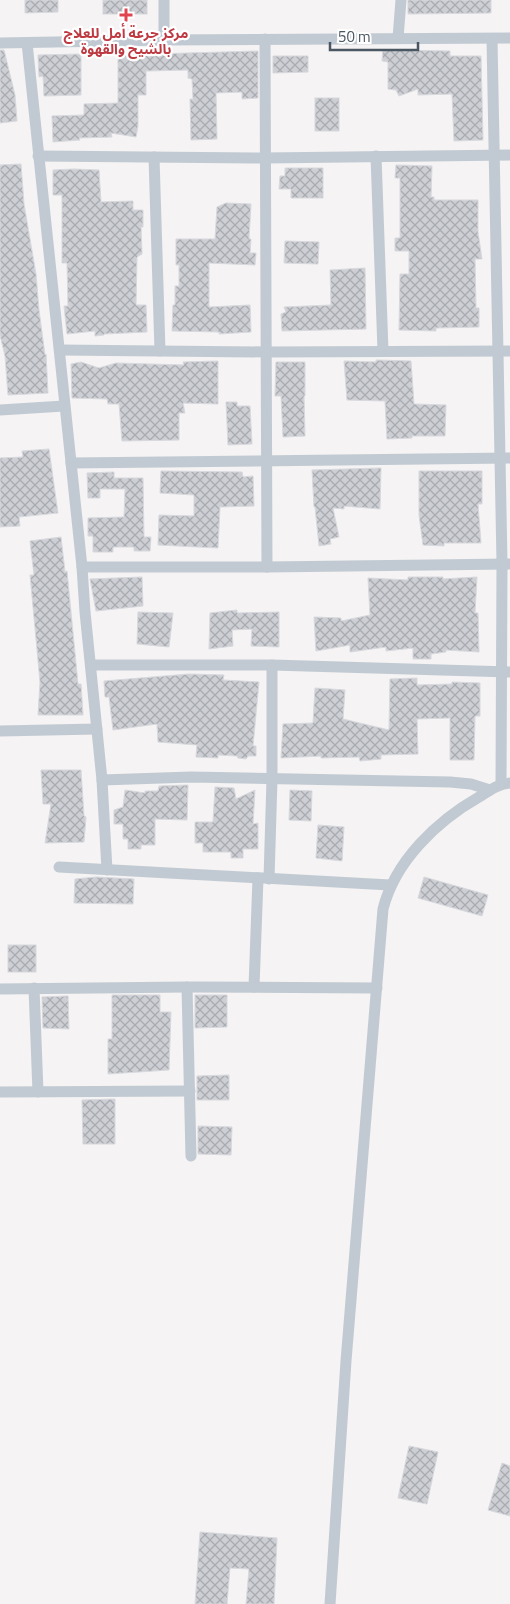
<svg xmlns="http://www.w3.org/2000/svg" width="510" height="1604" viewBox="0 0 510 1604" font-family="'Titillium Web','Noto Sans Arabic',sans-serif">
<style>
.building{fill:url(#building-cross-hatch);stroke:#d7d9de}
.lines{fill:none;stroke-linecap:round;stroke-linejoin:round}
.minor{stroke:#c1cad2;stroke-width:11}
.health-dot{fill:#e0444e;stroke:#fff;stroke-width:2}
.labels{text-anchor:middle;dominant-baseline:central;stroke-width:4.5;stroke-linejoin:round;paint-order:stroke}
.health-label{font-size:14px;font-weight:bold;fill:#be3a42;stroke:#fff}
</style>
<defs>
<pattern id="building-cross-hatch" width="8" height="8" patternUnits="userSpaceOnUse" patternTransform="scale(1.25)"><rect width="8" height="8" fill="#cdcfd5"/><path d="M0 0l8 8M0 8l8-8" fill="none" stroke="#a8abb0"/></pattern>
</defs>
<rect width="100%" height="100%" fill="#f5f3f3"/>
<g class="building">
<polygon points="25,0 58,0 58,12 25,13"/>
<rect x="103" y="0" width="44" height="14"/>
<polygon points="408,0 491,0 491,13 408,14"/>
<polygon points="0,50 4,50 15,95 17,121 0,123"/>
<polygon points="383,50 450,51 450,56 481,56 483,140 454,141 452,94 418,95 418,89 399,96 396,90 388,89 388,62 382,61"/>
<polygon points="258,51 258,98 242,99 242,92 216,93 217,139 191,140 190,99 193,99 192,79 188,78 188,70 146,71 146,95 138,95 138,126 136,137 111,133 112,137 79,138 80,140 53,142 52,116 84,115 84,104 118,103 118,55"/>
<polygon points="81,54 81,95 44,96 43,76 39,77 38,55"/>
<polygon points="273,56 308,56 308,72 273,73"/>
<rect x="315" y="98" width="24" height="33"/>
<polygon points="21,164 24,204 36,274 39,310 45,355 46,354 48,393 8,395 5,356 0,335 0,165"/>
<polygon points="396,165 432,166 431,197 434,197 434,200 478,200 478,232 482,259 475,259 476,308 479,308 479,327 436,328 436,331 399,330 400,274 409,274 409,251 395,251 395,238 400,238 400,178 395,178"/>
<polygon points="285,168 323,168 323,198 291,198 291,189 279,189 280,176 285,176"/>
<polygon points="74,169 99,170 101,202 133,201 133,210 143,210 143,227 141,227 142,254 137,257 136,305 146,305 147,332 104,334 104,335 95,336 95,331 67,334 64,306 68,306 67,263 62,263 62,195 53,195 53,170"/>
<polygon points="226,203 251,204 249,239 251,239 250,253 256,253 255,265 209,263 209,307 250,305 251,332 219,334 219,332 172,331 173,305 175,305 175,286 179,286 179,265 176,265 176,239 215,239 217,207"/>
<polygon points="285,241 319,242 318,264 284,263"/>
<polygon points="365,268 366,329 282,331 281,314 286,312 284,307 331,305 330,270"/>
<polygon points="376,360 411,361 414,404 446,405 445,436 412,436 412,438 387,439 385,401 347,400 344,361 376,362"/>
<polygon points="218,361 218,404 183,403 185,413 179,413 179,440 122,441 119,404 108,404 107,399 72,398 71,364 81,362 99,368 116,363 184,365 183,362"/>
<polygon points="276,362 305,362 305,396 304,396 305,436 283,437 281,396 275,396"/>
<polygon points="226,402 237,402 237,406 250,406 252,444 228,445"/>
<polygon points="49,449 58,513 19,517 20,526 0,527 0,458 23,457 22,451"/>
<polygon points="381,468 380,509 344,506 344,509 333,508 339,537 330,539 331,544 319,546 315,507 314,507 312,470"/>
<polygon points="161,471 242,472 243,477 253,476 254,506 220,507 218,548 158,545 159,515 194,516 194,495 160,493"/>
<polygon points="419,471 482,471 482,504 478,504 481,543 444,543 444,546 423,545 419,515"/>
<polygon points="114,472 114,478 143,478 144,537 151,537 150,551 134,551 134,547 113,547 113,552 93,552 93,536 88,536 88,518 124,517 125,489 100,489 100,498 88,498 87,473"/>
<polygon points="61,537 65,572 67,571 78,684 81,684 83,715 38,715 40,682 30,575 34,575 30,541"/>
<polygon points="142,577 143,606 96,611 90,579"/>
<polygon points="408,577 443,577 443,579 477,577 475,613 478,613 479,652 446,650 446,652 431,654 431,659 413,659 413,648 386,651 386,647 350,652 350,645 316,651 314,617 341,618 341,621 370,615 368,578 408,580"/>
<polygon points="237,610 237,613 279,612 279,647 251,646 252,629 232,630 233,646 209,649 210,613"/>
<polygon points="138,612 173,613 169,647 137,644"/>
<polygon points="189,674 224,675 223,680 259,682 253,746 256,746 256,756 248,756 246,759 238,758 237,756 218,755 218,758 196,757 197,745 158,742 157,724 113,730 109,697 105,697 104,681"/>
<polygon points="417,678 417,685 452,684 452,682 480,683 480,716 475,716 474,760 450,760 450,718 417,719 418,754 381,755 381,759 360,761 359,757 321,758 321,756 281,758 283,724 313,723 315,688 345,690 343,719 389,730 390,679"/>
<polygon points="41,770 81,770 84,816 86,817 84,842 45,843 51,804 43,804"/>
<polygon points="188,785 187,820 155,819 155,845 141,845 141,849 128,849 128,839 123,839 123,824 114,824 114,810 123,807 125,790 145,793 145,791 158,791 159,786"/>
<polygon points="215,787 234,788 236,799 255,790 253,824 258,823 258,849 243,849 243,858 231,858 231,852 203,852 203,843 195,843 195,822 213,822"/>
<polygon points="290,790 312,791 311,821 289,820"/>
<polygon points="318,825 344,827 342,861 316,858"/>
<polygon points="96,877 134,879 133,904 74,903 75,879"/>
<polygon points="424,877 488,895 482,916 418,898"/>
<rect x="8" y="945" width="28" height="27"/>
<polygon points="112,995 160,995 160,1012 171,1012 169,1070 108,1074 108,1039 112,1039"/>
<polygon points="195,995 227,995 227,1027 195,1028"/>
<polygon points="68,996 69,1029 43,1028 42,997"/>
<polygon points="229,1075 229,1100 197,1100 197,1076"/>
<polygon points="115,1099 115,1144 83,1144 82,1100"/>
<polygon points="198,1126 232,1127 231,1155 198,1154"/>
<polygon points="409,1446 438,1452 427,1504 398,1498"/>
<polygon points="502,1463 510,1466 510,1516 488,1510"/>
<polygon points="200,1532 277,1538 274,1604 246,1604 249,1569 230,1568 227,1604 195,1604"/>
</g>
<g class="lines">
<g class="minor">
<polyline points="164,0 164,40"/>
<polyline points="398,38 401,0"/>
<polyline points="265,39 267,567 510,564"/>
<polyline points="492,39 502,563 501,784"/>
<polyline points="0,43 164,40 510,38"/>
<polyline points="27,43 82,567 85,612 102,780 107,870"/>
<polyline points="38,156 265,158 510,155"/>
<polyline points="376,156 383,351"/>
<polyline points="154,157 160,351"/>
<polyline points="60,350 268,352 510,351"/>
<polyline points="0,410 64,406"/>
<polyline points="71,463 510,458"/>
<polyline points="82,567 267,567"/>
<polyline points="91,665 272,665 510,672"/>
<polyline points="0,731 97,729"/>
<polyline points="102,780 191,777 450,782 471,784 490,790"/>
<polyline points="59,867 390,885"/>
<polyline points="269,879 272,779 272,665"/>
<polyline points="187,987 191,1156"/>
<polyline points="254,987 258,878"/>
<polyline points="34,988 38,1092"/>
<polyline points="0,989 187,987 377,988"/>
<polyline points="0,1092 190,1091"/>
<path d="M330,1604l16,-243 37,-452c12,-48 54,-88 96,-112 10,-6 19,-13 31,-14"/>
</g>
</g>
<path class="health-dot" d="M123.5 7.5h5v5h5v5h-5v5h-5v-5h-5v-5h5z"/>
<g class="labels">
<g class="health-label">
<text x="126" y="32">مركز جرعة أمل للعلاج<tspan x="126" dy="16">بالشيح والقهوة</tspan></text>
</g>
</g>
<path d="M330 42v8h88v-8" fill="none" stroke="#4a5661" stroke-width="2.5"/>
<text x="338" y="42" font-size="15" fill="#4a5661" stroke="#ffffff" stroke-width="4" paint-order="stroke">50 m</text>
</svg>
